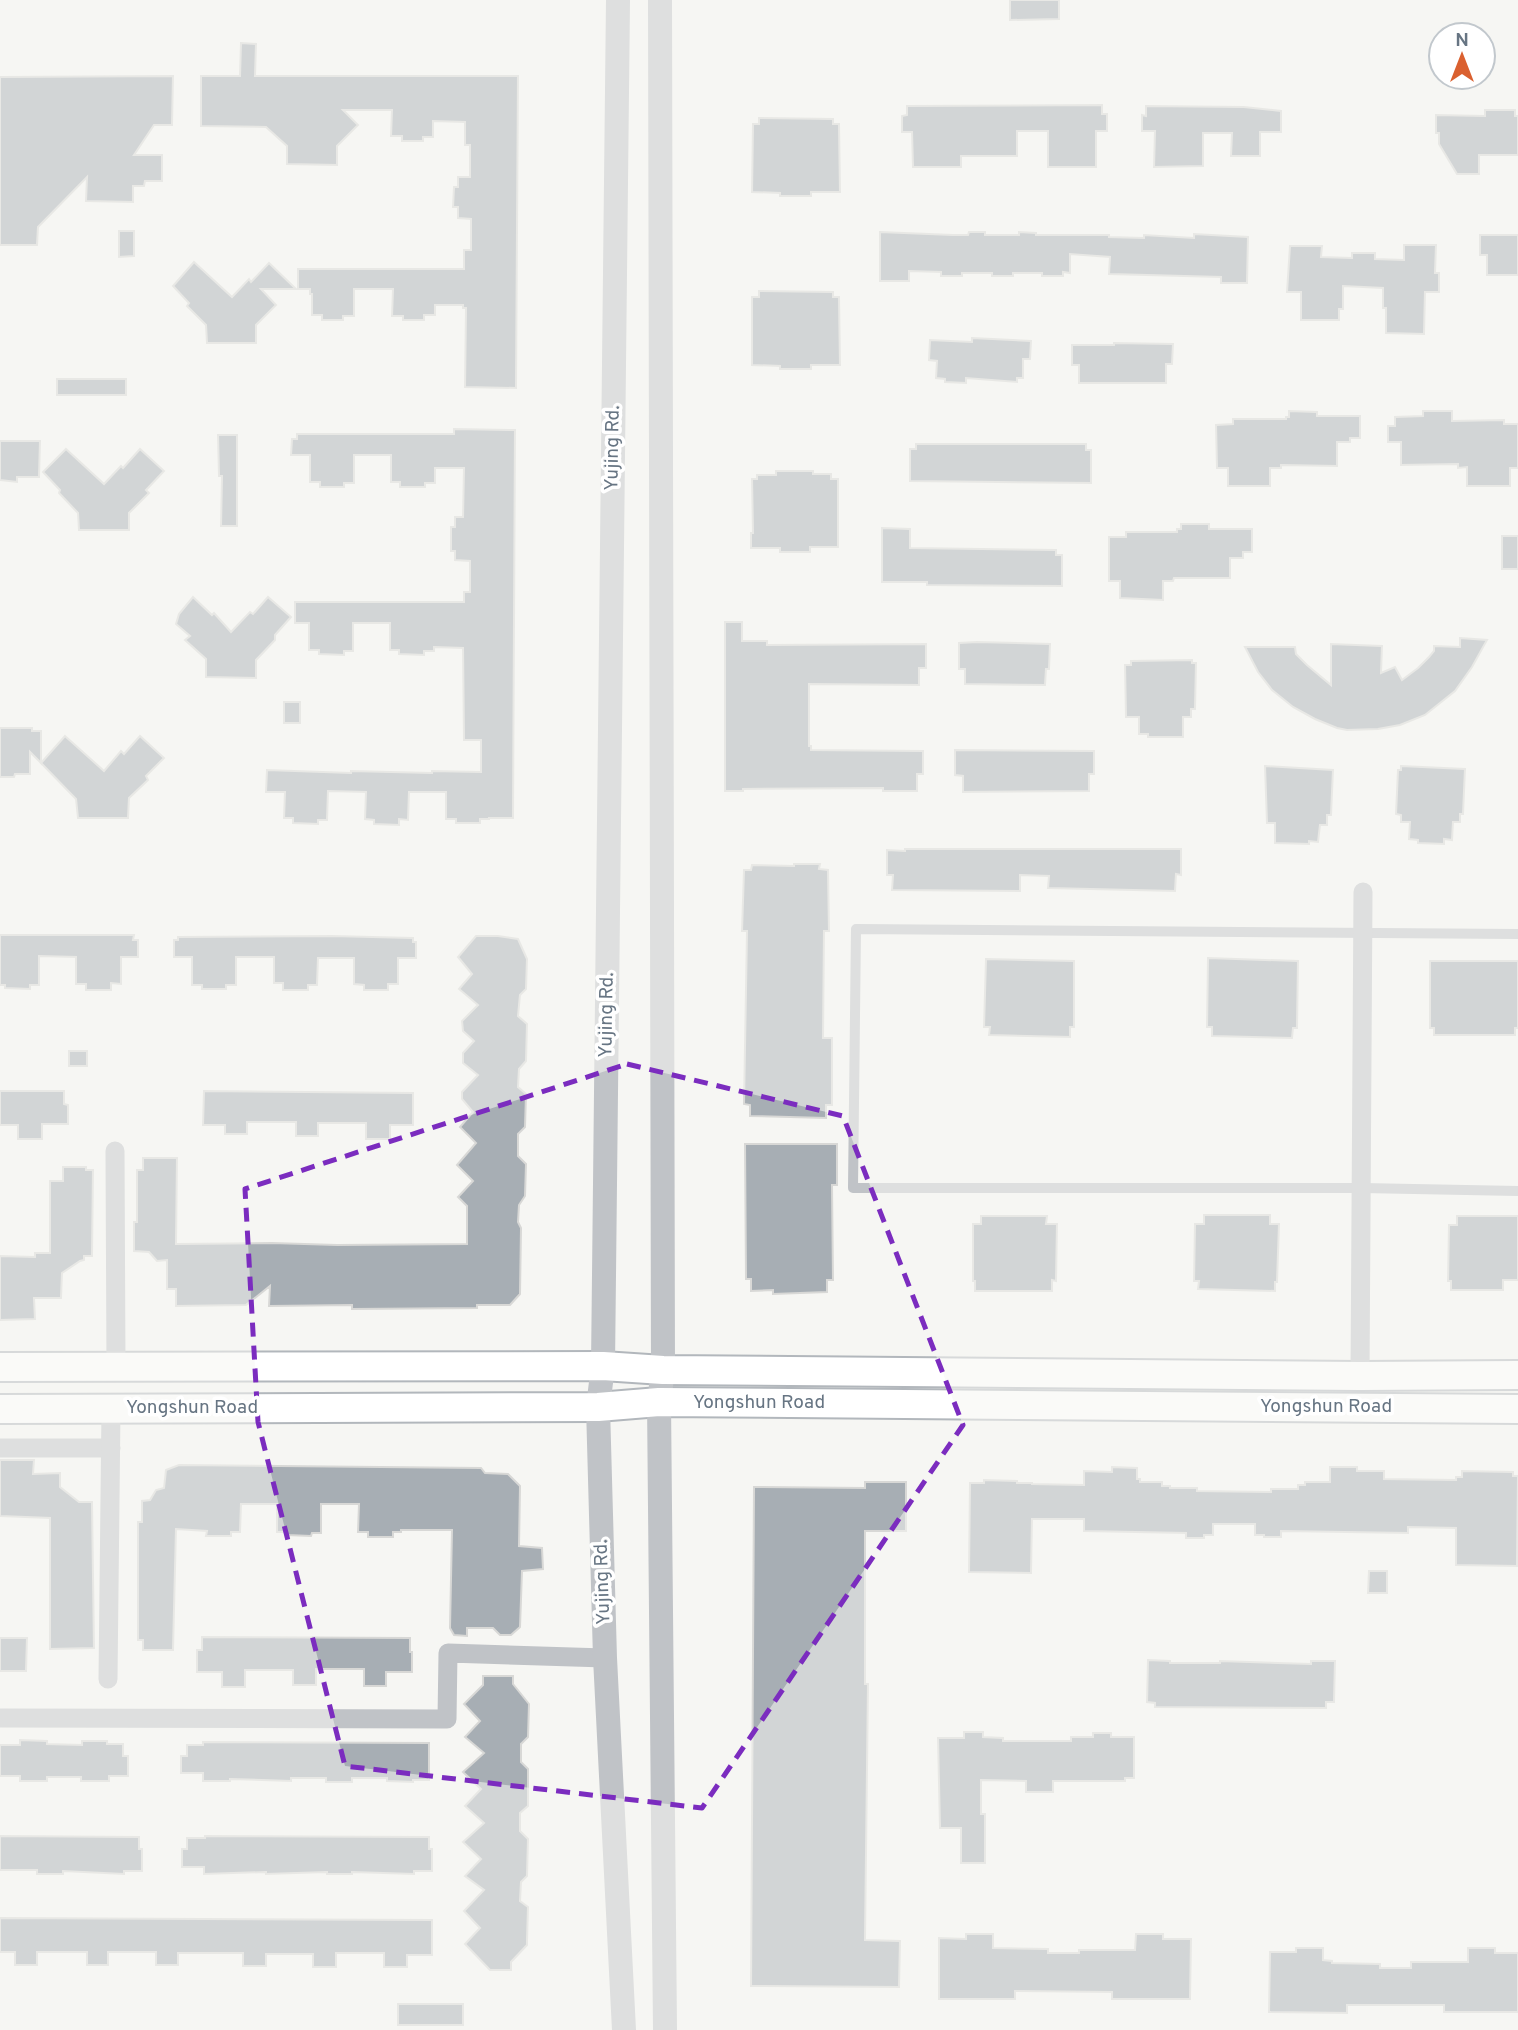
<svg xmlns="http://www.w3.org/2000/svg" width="1518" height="2030" viewBox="0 0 1518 2030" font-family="Overpass,sans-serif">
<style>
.building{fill:#a7aeb4;stroke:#d8d8d6;stroke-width:2}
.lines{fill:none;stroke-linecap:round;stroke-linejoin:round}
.secondary-casing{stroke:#b2b7bc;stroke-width:32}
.service{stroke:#c0c3c7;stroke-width:10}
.minor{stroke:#c0c3c7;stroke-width:19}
.tertiary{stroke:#c0c3c7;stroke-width:24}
.secondary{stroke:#fff;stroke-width:28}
.marked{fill:none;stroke:#7b2cbf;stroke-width:5;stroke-dasharray:14 9;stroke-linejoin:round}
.labels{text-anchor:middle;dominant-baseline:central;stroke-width:7;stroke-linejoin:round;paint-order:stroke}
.street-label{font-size:19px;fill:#677583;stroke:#fff}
</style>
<rect width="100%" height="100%" fill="#f6f6f3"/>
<g class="building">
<polygon points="1010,0 1059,0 1059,19 1010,20"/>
<polygon points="241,43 256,44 255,76 518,76 516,388 465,387 466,308 463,308 463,305 435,305 435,315 424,315 424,320 403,320 403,316 392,316 393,289 354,289 354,316 343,316 343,320 322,320 322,315 312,315 312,294 310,294 310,289 298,289 298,269 464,269 464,250 471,250 471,219 458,218 458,207 453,207 454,187 458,187 458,177 470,177 470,145 465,145 465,122 433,121 433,137 423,137 423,141 402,141 402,136 391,136 392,110 343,110 358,125 337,146 337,165 287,164 287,146 266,127 201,126 201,76 240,76"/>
<polygon points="173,76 172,125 154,125 134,155 162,155 162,181 145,181 144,186 133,186 133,202 86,201 87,177 38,227 37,245 0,245 0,77"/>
<polygon points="1102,105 1102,114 1107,114 1107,131 1096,131 1096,167 1048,167 1048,131 1017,131 1017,156 961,156 961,167 913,167 912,132 902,132 902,116 907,115 907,106"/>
<polygon points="1146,106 1244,107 1281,111 1281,132 1260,132 1260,156 1231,156 1232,133 1203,133 1203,166 1154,167 1155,131 1142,131 1142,115 1146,116"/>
<polygon points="1485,110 1515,110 1515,116 1518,116 1518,155 1479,155 1479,174 1457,174 1439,144 1439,133 1436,133 1436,115 1485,116"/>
<polygon points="759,118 833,119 833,124 839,124 840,192 811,192 811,196 780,196 780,193 752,192 753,124 759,124"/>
<polygon points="119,231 134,231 134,256 119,257"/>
<polygon points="880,232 953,235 968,235 969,232 985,232 985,235 1019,235 1019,232 1036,233 1036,235 1109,235 1109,237 1144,238 1144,235 1194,238 1194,234 1248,237 1247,283 1221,283 1221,277 1109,274 1110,257 1070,254 1070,273 1063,272 1063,276 1042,276 1042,273 1013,273 1013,276 992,276 992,273 962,273 962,276 941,276 941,272 909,271 909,281 880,281"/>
<polygon points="1480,235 1518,235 1518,275 1487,275 1487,255 1480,255"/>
<polygon points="1404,245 1436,245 1435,273 1439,273 1439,292 1425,292 1424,334 1386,333 1386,308 1383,308 1383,288 1343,286 1343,309 1339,309 1339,320 1301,320 1301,292 1287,292 1290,246 1322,246 1321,257 1352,258 1352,253 1375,253 1375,259 1404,260"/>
<polygon points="194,262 232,297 249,279 251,282 269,263 296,289 261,289 276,305 256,325 256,343 207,343 206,325 187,306 189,303 173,286"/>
<polygon points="759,291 833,292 833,297 839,297 840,365 811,365 811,369 780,369 780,366 752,365 752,297 759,297"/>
<polygon points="972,338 1031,341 1030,359 1023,359 1023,378 1017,378 1017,382 966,378 966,383 945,382 945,379 936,378 937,361 929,360 930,340 972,342"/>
<polygon points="1114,343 1173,344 1172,364 1166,364 1166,383 1079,383 1079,365 1072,365 1072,345 1114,345"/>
<rect x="57" y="379" width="69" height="16"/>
<polygon points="1289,411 1317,412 1317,416 1360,416 1360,438 1350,438 1350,442 1337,442 1337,466 1281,465 1281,468 1270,468 1270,486 1228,486 1228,468 1217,468 1216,425 1233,424 1233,419 1286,419 1286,417 1289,417"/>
<polygon points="1423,411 1452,411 1452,421 1504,420 1504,424 1518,424 1518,468 1510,468 1510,486 1467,486 1467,467 1458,468 1458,464 1401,465 1401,442 1388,442 1388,426 1395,426 1395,417 1423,416"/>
<polygon points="454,429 515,430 513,818 489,818 489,819 480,819 480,823 456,823 456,819 446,819 446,792 409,792 408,820 399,819 399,825 374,824 374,820 365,819 366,792 328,791 327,820 318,820 318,824 293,823 293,818 284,818 285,792 266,792 267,770 351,773 351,771 432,773 432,771 481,772 481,740 464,740 463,648 434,647 434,651 424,651 424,655 399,654 399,650 390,650 390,623 353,623 353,651 344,651 344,655 319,654 319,650 309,650 309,623 295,623 295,602 464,602 464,592 470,592 470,561 455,560 455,551 451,551 451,527 455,527 455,517 463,517 464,468 435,468 435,483 425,483 425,487 400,487 400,482 391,482 391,455 354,455 354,483 344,483 344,487 320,487 320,482 310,482 310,455 291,455 292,439 297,439 297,434 454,434"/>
<polygon points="218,435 237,435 237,526 221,526 222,476 219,476"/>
<polygon points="0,441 40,441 39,477 17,477 17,482 0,480"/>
<polygon points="916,444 1086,444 1086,450 1091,450 1091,483 910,481 910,449 916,449"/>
<polygon points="66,449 104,484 121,466 123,468 140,449 164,471 146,490 149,493 129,513 129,530 79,530 78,513 59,493 60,490 43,472"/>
<polygon points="776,471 813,471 813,474 831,474 831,479 838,479 838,547 810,547 810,552 780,552 780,548 751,548 751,533 753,533 752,479 757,479 757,475 776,475"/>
<polygon points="1181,524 1209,524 1209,529 1252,529 1252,552 1243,552 1243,558 1230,558 1230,578 1174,578 1173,581 1163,581 1163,600 1120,598 1120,581 1109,581 1109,537 1126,537 1126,532 1177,532 1177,529 1181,529"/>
<polygon points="882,528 910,529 910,548 1056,550 1056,555 1062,555 1062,586 927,585 927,582 882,582"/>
<rect x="1502" y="536" width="16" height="33"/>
<polygon points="193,597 212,615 214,613 231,632 250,612 253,614 268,597 291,617 275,635 275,640 256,660 256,678 206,677 206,659 185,640 190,636 176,624 179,614"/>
<polygon points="725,622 742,622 742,641 767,641 767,645 926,644 926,668 919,668 919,685 809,684 809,746 811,746 811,750 923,751 923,774 917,774 917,791 883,791 883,788 743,789 743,791 725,791"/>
<polygon points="1460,638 1487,640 1472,667 1455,691 1425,715 1400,725 1378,729 1347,730 1337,728 1315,719 1293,707 1272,690 1258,672 1245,647 1295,647 1296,654 1307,665 1331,685 1331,644 1382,646 1381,673 1395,667 1402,680 1418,668 1429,657 1434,651 1434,646 1460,647"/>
<polygon points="977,642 1050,644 1049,669 1046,669 1045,685 965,684 965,669 959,669 959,643"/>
<polygon points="1192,660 1192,663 1196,663 1195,709 1191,709 1191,717 1183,717 1183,737 1148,737 1148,734 1139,734 1139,717 1126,717 1125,665 1131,665 1131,661"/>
<rect x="284" y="702" width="16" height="21"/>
<polygon points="0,728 32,728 32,731 41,731 41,763 30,752 30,774 15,774 14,777 0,777"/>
<polygon points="65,736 104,771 121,751 124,754 140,736 164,758 146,776 148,780 129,798 128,818 78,818 76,799 41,763"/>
<polygon points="955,750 1094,751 1094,774 1089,774 1089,791 963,792 963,776 955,775"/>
<polygon points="1265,766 1333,770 1331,815 1327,815 1327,825 1320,825 1318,842 1309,841 1309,844 1275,843 1275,823 1267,823"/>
<polygon points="1401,766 1465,769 1463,814 1460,814 1460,822 1453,822 1452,840 1444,839 1444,844 1418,843 1418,840 1409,839 1410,822 1401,822 1401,815 1396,814 1398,770 1401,770"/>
<polygon points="905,849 1181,849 1181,875 1176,874 1175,891 1048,888 1049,876 1020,875 1020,891 892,890 893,875 887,875 887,850 905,851"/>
<polygon points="794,864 820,864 819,869 828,870 829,931 824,931 823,1038 832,1038 832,1105 826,1105 826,1118 750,1116 750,1105 744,1104 747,931 742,931 744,870 751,870 752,865 794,866"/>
<polygon points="0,935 134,935 133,940 138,940 138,957 121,957 121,984 111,983 111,990 86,990 86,984 76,984 76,957 39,956 39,985 30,985 30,989 5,988 5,985 0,985"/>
<polygon points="332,936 413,938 413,942 416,942 416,958 398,958 398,984 388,984 388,990 364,990 364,985 354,984 354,958 318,958 317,985 308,985 308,990 283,990 283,983 274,983 274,957 236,957 236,985 226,985 226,989 202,989 202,985 192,985 192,957 174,957 174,940 178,940 178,937"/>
<polygon points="476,936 498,936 518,939 527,959 526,989 520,995 518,1016 527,1024 526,1061 519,1069 518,1087 526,1094 525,1127 518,1134 518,1156 526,1164 525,1196 519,1205 518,1222 521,1228 520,1294 510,1305 477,1305 477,1308 352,1309 352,1305 269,1306 270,1286 246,1305 176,1306 176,1289 167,1289 167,1260 157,1261 149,1252 134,1251 134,1222 137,1222 137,1170 143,1170 143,1158 177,1158 176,1244 272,1243 337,1245 467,1244 467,1206 458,1197 473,1181 457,1165 476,1143 460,1127 473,1112 462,1099 462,1092 478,1075 463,1063 463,1053 474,1041 463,1031 462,1021 478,1005 459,989 472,974 458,957"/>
<polygon points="1208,958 1298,961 1297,1028 1293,1028 1292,1038 1212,1036 1212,1027 1207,1027"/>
<polygon points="986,959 1074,961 1074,1027 1070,1027 1070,1037 989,1035 990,1027 984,1027"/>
<polygon points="1430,961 1518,961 1518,1028 1515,1028 1515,1035 1434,1035 1434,1028 1430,1028"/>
<rect x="69" y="1051" width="18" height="15"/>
<polygon points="0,1091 64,1091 64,1104 68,1105 68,1124 42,1124 42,1139 18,1139 18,1125 0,1125"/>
<polygon points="204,1091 413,1093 413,1125 390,1125 390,1139 366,1139 366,1123 318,1123 318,1136 296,1136 296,1122 247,1122 247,1134 225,1134 225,1125 203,1125"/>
<polygon points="745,1144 837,1144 837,1185 832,1185 833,1280 827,1280 827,1292 773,1294 773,1290 751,1291 751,1279 746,1279"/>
<polygon points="63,1167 86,1167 86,1170 93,1170 92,1256 84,1256 84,1260 80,1261 62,1273 61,1298 34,1298 35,1319 0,1320 0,1256 35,1257 35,1253 50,1253 50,1181 63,1181"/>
<polygon points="1204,1215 1270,1215 1270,1224 1279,1224 1277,1282 1275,1282 1275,1291 1198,1289 1199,1281 1194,1281 1195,1224 1204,1224"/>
<polygon points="981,1216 1047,1216 1046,1224 1057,1224 1056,1281 1052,1280 1052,1291 975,1291 975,1281 973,1281 973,1224 981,1224"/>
<polygon points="1457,1216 1518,1216 1518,1280 1503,1280 1503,1290 1451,1290 1451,1281 1448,1281 1449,1225 1457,1225"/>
<polygon points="0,1460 34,1460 33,1474 60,1473 60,1487 79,1502 92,1502 94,1648 50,1649 50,1518 0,1516"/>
<polygon points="179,1465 481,1468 485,1473 508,1474 520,1486 519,1546 542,1548 543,1569 522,1571 520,1627 511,1635 500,1635 493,1628 467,1628 467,1636 454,1635 450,1628 452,1530 401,1530 401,1532 393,1532 393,1537 368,1537 368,1532 358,1532 359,1504 321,1504 321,1533 312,1533 311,1536 287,1535 287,1532 277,1532 277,1504 241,1504 240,1532 231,1532 231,1536 206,1536 207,1531 176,1529 173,1650 143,1650 143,1640 138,1640 138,1522 142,1522 142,1501 150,1500 156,1490 164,1488 166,1470"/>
<polygon points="1112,1467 1137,1468 1137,1479 1140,1479 1140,1482 1162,1482 1162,1486 1170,1486 1170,1488 1197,1488 1197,1491 1271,1492 1271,1489 1298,1489 1298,1485 1305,1485 1305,1482 1330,1482 1330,1467 1357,1467 1357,1471 1384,1471 1384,1479 1456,1480 1456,1477 1462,1477 1462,1471 1513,1472 1513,1476 1518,1476 1517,1566 1456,1565 1456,1528 1408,1527 1408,1533 1281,1531 1281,1537 1264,1537 1264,1535 1255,1535 1255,1524 1213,1524 1213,1535 1204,1535 1204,1538 1186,1538 1186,1533 1084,1531 1084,1519 1032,1519 1031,1573 969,1572 970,1483 984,1483 984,1480 1017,1481 1017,1483 1032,1483 1032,1484 1084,1485 1084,1471 1112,1472"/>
<polygon points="865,1482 906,1482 906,1531 865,1531 865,1684 868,1684 865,1940 900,1941 899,1987 751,1986 754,1487 865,1488"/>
<polygon points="1369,1571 1387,1571 1387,1593 1368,1593"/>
<polygon points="202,1637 410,1638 410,1652 412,1652 412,1672 386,1672 386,1686 364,1686 364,1669 316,1669 316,1685 293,1685 293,1670 245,1670 245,1687 222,1687 222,1672 197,1672 197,1650 202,1650"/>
<polygon points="0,1638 27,1638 26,1671 0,1671"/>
<polygon points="1148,1660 1170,1661 1170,1663 1220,1663 1220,1661 1311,1664 1311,1661 1335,1661 1334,1702 1326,1702 1326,1708 1155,1707 1155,1703 1147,1702"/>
<polygon points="483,1676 513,1676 513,1684 529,1704 528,1737 521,1744 521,1762 528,1769 528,1806 520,1813 520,1831 528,1839 527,1876 521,1882 520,1901 528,1907 527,1941 527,1945 511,1962 511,1970 490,1970 465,1944 480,1928 464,1911 484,1890 465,1876 481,1859 463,1842 484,1823 465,1806 481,1789 463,1772 484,1753 465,1737 480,1721 464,1704 483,1685"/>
<polygon points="964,1732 983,1732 983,1737 1003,1738 1003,1741 1071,1741 1071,1737 1093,1737 1093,1733 1111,1733 1111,1737 1134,1737 1134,1778 1125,1778 1125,1781 1053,1781 1053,1792 1026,1792 1026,1781 981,1780 981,1814 985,1814 985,1863 961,1863 961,1828 940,1828 938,1738 964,1738"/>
<polygon points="20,1740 47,1741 47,1744 82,1745 82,1741 107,1741 107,1744 123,1744 123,1756 128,1756 128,1776 109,1776 109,1781 81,1781 81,1777 47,1777 47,1781 20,1781 20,1776 0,1776 0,1745 20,1745"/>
<polygon points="203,1742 429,1743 429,1780 413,1780 413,1782 387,1781 387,1778 352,1778 352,1782 326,1782 326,1778 291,1778 291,1781 230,1779 230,1781 203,1781 203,1773 181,1773 181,1756 187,1756 187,1745 203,1745"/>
<polygon points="0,1836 139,1837 139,1849 142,1849 142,1871 124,1871 124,1874 63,1871 63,1874 37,1874 37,1870 0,1870"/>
<polygon points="205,1836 429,1837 429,1849 432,1849 432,1871 414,1871 414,1874 352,1872 352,1874 327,1874 327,1872 266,1874 266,1872 204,1874 204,1867 182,1867 182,1849 187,1849 187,1838 205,1838"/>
<polygon points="0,1918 432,1920 432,1955 407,1955 407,1967 384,1967 384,1953 336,1953 336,1967 313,1967 313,1954 266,1954 266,1966 243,1966 243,1953 178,1953 178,1965 156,1965 156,1952 108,1952 108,1965 87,1965 87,1952 37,1952 37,1965 15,1965 15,1952 0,1952"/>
<polygon points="966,1934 993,1934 993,1948 1048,1949 1048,1953 1079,1953 1079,1950 1135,1950 1136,1934 1163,1934 1163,1939 1191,1939 1190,1999 1112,1999 1112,1992 1015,1991 1015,1999 939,1999 939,1938 966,1939"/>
<polygon points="1296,1948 1323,1948 1323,1960 1332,1961 1332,1963 1380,1964 1380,1968 1411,1968 1411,1962 1468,1962 1468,1948 1495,1948 1495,1953 1518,1953 1518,2012 1444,2012 1444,2005 1347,2005 1347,2013 1269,2012 1270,1952 1296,1952"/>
<rect x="398" y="2004" width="65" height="21"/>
</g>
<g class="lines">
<defs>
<g id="secondary">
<polyline points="0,1367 603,1366 663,1370 1360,1376 1518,1375"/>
<polyline points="0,1409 598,1407 659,1402 1518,1409"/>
</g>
</defs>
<use href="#secondary" class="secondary-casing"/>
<polyline class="service" points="1518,934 856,929 853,1188 1362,1188 1518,1191"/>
<g class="minor">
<polyline points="115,1151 116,1367"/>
<polyline points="1360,1376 1363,892"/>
<polyline points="0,1448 111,1448"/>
<polyline points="108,1679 111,1409"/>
<polyline points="0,1718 447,1719 448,1653 605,1658"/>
</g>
<g class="tertiary">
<polyline points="618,0 603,1366 598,1407 605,1658 624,2030"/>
<polyline points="660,0 663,1370 659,1402 665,2030"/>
</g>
<use href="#secondary" class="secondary"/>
</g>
<path d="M0 0H1518V2030H0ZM627,1064l216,52 120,309 -261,383 -357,-42 -87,-344 -13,-233z" fill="#f6f6f3" fill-opacity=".55" fill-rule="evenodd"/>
<path class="marked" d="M627,1064l216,52 120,309 -261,383 -357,-42 -87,-344 -13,-233z"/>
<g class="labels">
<g class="street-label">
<text transform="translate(613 448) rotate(-89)">Yujing Rd.</text>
<text transform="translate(607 1015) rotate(-89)">Yujing Rd.</text>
<text x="759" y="1403">Yongshun Road</text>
<text x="1326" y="1407">Yongshun Road</text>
<text x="192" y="1408">Yongshun Road</text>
<text transform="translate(603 1582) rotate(-92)">Yujing Rd.</text>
</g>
</g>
<g transform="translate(1462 56)"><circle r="33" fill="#ffffff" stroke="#c2c8cd" stroke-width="2"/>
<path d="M0-5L12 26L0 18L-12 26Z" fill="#da602f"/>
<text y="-10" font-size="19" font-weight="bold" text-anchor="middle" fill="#677583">N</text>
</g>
</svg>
